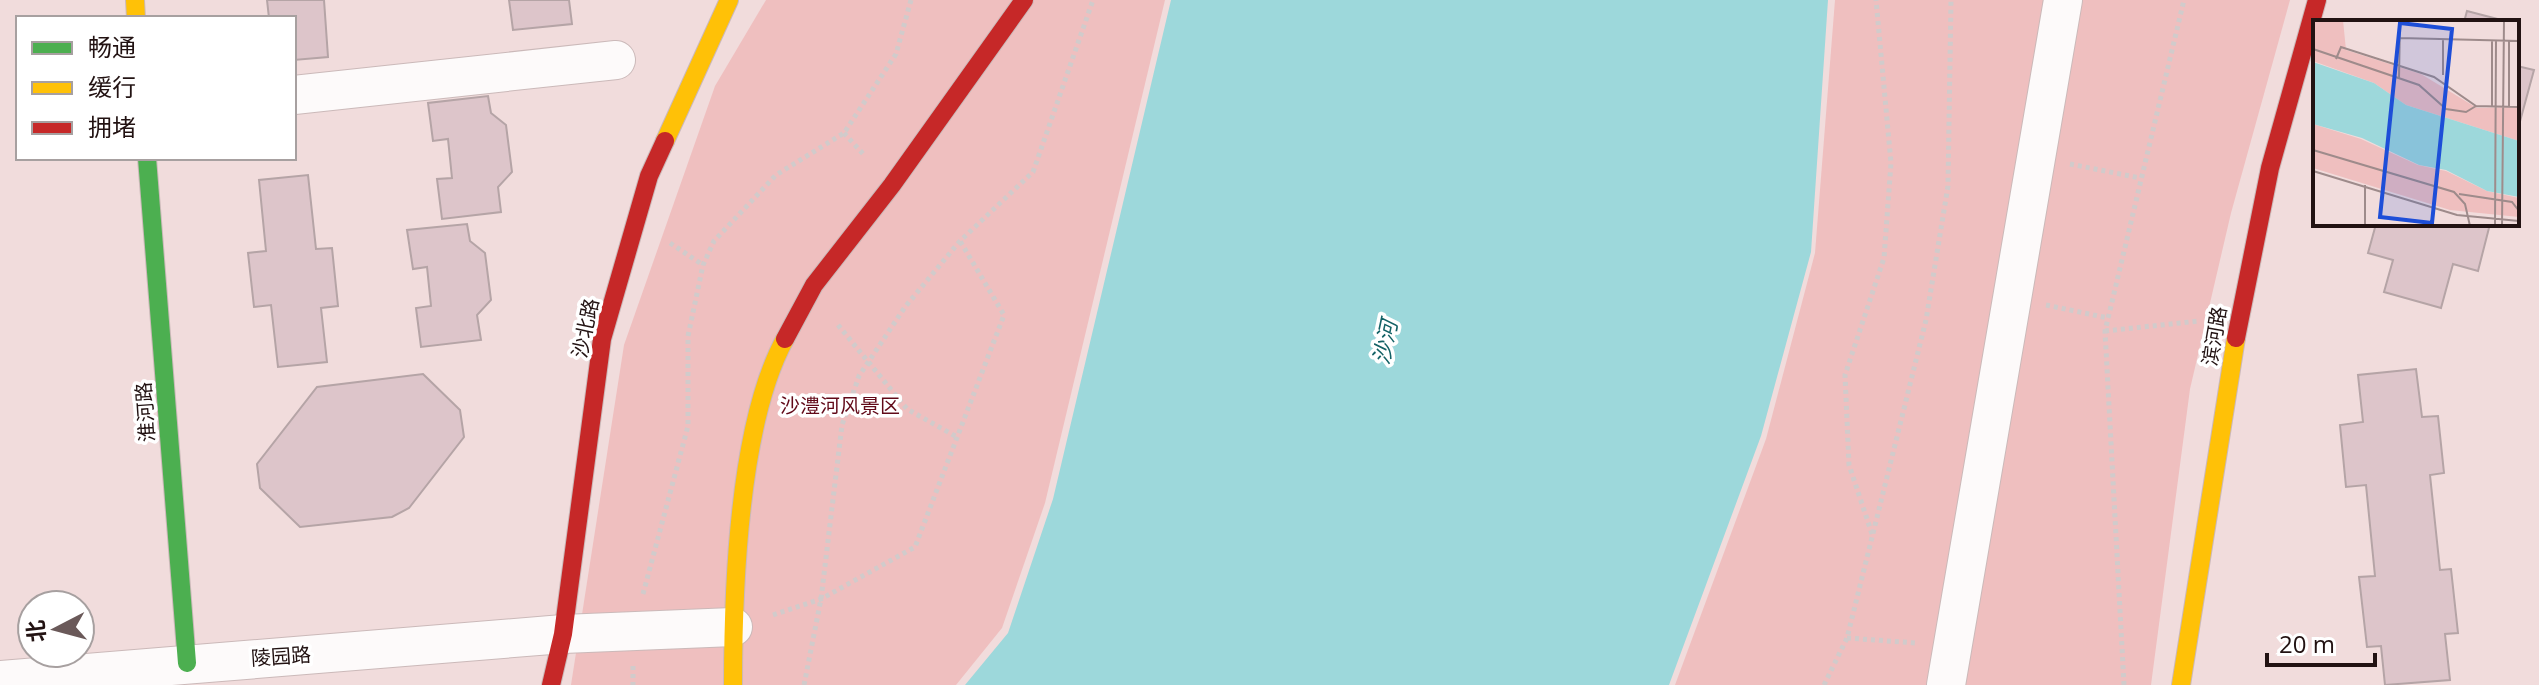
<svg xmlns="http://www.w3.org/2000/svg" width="2539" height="685" viewBox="0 0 2539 685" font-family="'Open Sans','Noto Sans SC',sans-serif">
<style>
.green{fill:#efbfbf}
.water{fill:#9dd8db}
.building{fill:#ddc5ca;stroke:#b5a4a6;stroke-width:2}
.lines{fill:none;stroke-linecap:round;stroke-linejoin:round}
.street-casing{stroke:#cbb9b9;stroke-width:40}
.fast-casing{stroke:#cbb9b9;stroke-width:20}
.slow-casing{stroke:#cbb9b9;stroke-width:20}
.jam-casing{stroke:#cbb9b9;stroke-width:20}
.path{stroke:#d1cbcb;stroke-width:5;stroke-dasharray:4 4;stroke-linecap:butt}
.street{stroke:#fdfafa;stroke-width:38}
.fast{stroke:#4caf50;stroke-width:18}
.slow{stroke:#ffc107;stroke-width:18}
.jam{stroke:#c62828;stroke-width:18}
.labels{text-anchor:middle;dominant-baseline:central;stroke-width:7;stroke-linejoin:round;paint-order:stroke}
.street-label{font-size:20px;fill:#221212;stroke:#fff}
.park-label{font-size:20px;fill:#610918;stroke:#fff}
.water-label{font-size:22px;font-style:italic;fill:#126165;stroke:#fff}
.inset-road{fill:none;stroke:#9e8b8b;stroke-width:2}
.view{fill:#1d4ed8;fill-opacity:0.15;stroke:#1d4ed8;stroke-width:4}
.inset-edge{fill:none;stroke:#221212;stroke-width:4}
</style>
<rect width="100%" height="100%" fill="#f1dcdc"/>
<g class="green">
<polygon points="766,0 1165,0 1045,503 1002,628 956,685 571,685 624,345 715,86"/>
<polygon points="1835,0 2290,0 2231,213 2190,389 2151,685 1675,685 1766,439 1815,253"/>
</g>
<polygon class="water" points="1171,0 1828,0 1811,252 1761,436 1669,685 965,685 1008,633 1053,499"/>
<g class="building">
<polygon points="267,0 324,0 328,57 294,60 294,18 269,18"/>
<polygon points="509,0 569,0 572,24 513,30"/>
<polygon points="2467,11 2509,22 2464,22"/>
<polygon points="2517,66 2534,70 2519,125 2517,124"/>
<polygon points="488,96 491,113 506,125 512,172 498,187 501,212 442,219 437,179 452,178 448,139 433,141 428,103"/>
<polygon points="308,175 316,249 332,248 338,306 321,308 327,362 278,367 271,305 254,307 248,253 266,251 259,180"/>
<polygon points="467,224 470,241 485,253 491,300 477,315 481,340 421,347 416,308 431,306 427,267 413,269 407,230"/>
<polygon points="2376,224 2490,224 2478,271 2453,264 2441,308 2384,292 2393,260 2368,253"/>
<polygon points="2416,369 2422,417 2438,416 2444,473 2430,475 2440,570 2451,569 2458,633 2445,634 2450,680 2385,685 2381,646 2367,647 2359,577 2375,576 2366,485 2346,487 2340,425 2363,422 2358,375"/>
<polygon points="423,374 460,410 464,437 409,508 392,517 300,527 260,488 257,464 317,387"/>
</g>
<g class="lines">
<defs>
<g id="street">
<polyline points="294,95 616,60"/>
<polyline points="0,680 563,634 733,627"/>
<polyline points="1946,685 2063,0"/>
</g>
<polyline id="fast" points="147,158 187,663"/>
<g id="slow">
<polyline points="135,0 136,18"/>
<polyline points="665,141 729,0"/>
<path d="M733,685c0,-97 6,-262 52,-346"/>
<polyline points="2181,685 2236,338"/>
</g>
<g id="jam">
<polyline points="2236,338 2270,168 2317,0"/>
<polyline points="785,339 814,285 892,185 1024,0"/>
<polyline points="551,685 563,634 602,339 649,176 665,141"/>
</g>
</defs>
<use href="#street" class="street-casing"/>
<use href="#fast" class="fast-casing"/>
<use href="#slow" class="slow-casing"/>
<use href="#jam" class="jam-casing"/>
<g class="path">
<polyline points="844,133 865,156"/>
<polyline points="2070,164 2140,178"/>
<polyline points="670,243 703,265"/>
<polyline points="2046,305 2108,318"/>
<polyline points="838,325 907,409 957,437"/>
<polyline points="2105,331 2199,321"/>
<polyline points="1872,534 1849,465 1845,375 1884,258 1891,163 1876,0"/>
<polyline points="643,594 688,426 688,336 703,265 714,241 776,175 844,133 896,54 911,0"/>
<polyline points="773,615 821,599 915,547 1004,315 960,241"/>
<polyline points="1847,638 1916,643"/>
<polyline points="633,666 633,685"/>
<polyline points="804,685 821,599 842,425 859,376 905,307 960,241 1033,172 1093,0"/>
<polyline points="1824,685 1847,638 1926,320 1948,186 1951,0"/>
<polyline points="2124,685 2105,331 2184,0"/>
</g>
<use href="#street" class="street"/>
<use href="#fast" class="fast"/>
<use href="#slow" class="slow"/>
<use href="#jam" class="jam"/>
</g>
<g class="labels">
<g class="street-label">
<text transform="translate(585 328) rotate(-78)">沙北路</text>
<text transform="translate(2214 336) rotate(-80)">滨河路</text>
<text transform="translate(145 412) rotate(-94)">淮河路</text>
<text transform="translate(281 656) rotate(-4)">陵园路</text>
</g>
<g class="park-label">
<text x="840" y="405">沙澧河风景区</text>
</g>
<g class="water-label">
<text transform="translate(1384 342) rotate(-78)">沙河</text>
</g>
</g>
<g transform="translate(2313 20)">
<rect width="206" height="206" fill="#f1dcdc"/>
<path d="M0,0h30l3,30 75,24 56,34 42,-1v34l-113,-36 -32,-22 -61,-22zM0,104l48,15 57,26 28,6 41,20 32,7v19l-69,-7 -137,-42z" fill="#efbfbf"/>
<path d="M0,42l61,21 32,22 113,36v56l-32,-6 -41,-21 -27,-5 -57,-27 -49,-14z" fill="#9dd8db"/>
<path class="inset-road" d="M87,18l119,3M130,19v36M179,20v66M196,21v65M0,29l106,36 27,24 20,3 10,-6M23,39l5,-12 93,30 42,29 43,1M86,59l1,-59M0,130l141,42 11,12 5,22M0,151l144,44 62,6M52,165v41M146,174l53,8 7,9M182,206l1,-186M189,206l2,-206"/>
<path class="view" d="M87,3l52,6 -20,194 -52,-6z"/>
<rect width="206" height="206" class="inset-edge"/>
</g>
<rect x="16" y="16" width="280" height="144" fill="#ffffff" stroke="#a7a0a0" stroke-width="2"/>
<rect x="32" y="42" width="40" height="12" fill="#4caf50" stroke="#a7a0a0" stroke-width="2"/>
<text x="88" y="56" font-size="24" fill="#221212">畅通</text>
<rect x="32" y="82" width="40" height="12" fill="#ffc107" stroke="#a7a0a0" stroke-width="2"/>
<text x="88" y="96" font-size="24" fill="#221212">缓行</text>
<rect x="32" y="122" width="40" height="12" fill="#c62828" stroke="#a7a0a0" stroke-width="2"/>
<text x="88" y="136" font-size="24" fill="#221212">拥堵</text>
<g transform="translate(56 629) rotate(264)"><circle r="38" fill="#ffffff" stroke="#a7a0a0" stroke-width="2"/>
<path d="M0-6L14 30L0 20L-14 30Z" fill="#6a5959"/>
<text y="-12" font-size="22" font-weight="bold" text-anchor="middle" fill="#221212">北</text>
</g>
<path d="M2267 653v12h108v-12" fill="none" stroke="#221212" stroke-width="4"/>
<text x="2279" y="653" font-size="24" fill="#221212" stroke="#ffffff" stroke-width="6" paint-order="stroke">20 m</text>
</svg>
